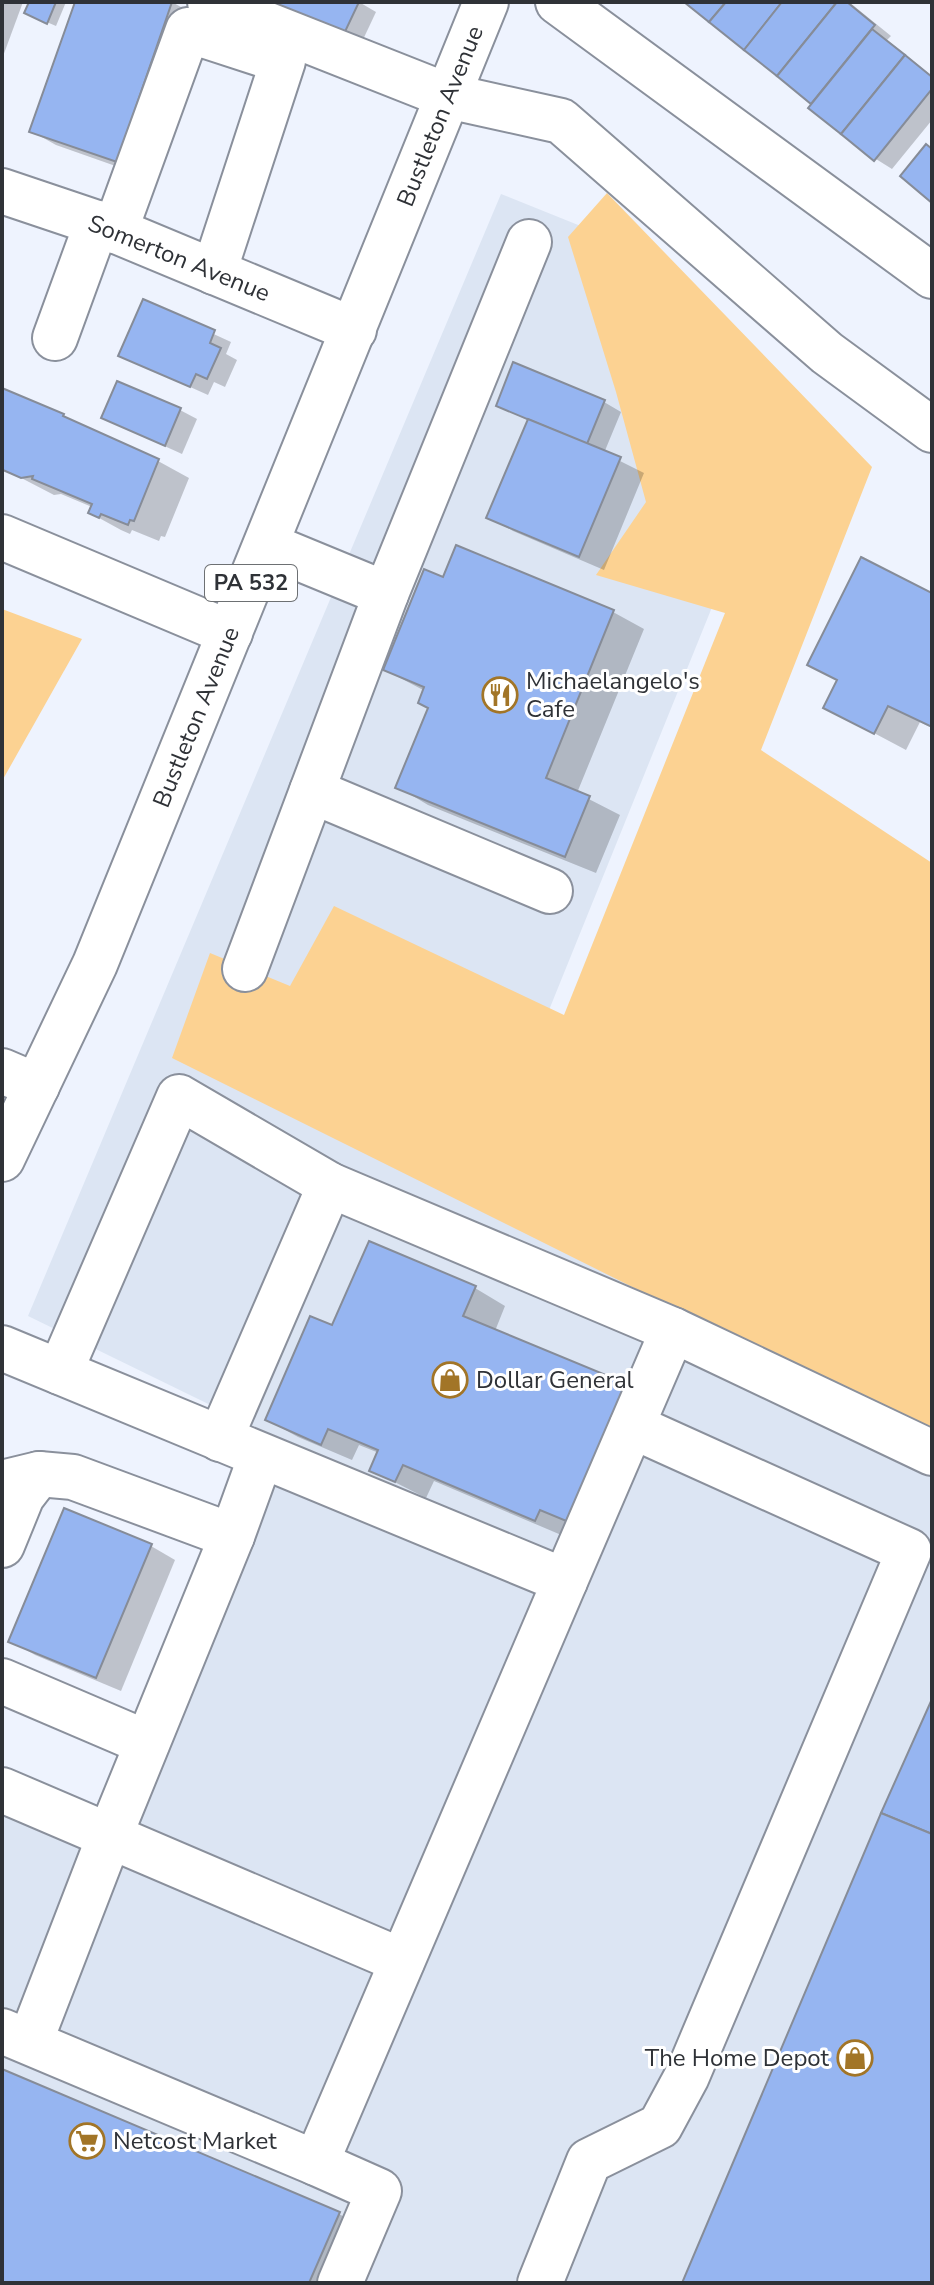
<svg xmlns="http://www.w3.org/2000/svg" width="934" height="2285" viewBox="0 0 934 2285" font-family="'Nunito Sans',sans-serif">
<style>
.built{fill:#dce5f3}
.green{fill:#fcd292}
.shadow{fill:#0003}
.building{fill:#96b5f1;stroke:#868c98;stroke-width:2}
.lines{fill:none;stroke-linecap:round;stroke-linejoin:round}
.minor-casing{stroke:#8a909c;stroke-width:48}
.major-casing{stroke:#8a909c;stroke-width:48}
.minor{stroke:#fff;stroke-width:44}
.major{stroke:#fff;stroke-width:44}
.labels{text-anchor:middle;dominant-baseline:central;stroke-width:6;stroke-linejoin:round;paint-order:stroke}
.shield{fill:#fff;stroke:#6d7073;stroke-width:2}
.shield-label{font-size:22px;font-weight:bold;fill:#2f3237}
.street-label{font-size:24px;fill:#2f3237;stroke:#fff}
.poi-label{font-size:24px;fill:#2f3237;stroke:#fff;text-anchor:start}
</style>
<rect width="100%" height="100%" fill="#eef3fe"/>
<polygon class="built" points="501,194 603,235 723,580 477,1188 932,1421 932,2283 2,2283 2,1807 115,1855 278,1438 28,1316"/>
<g class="green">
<polygon points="607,193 872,467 761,750 932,863 932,1436 172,1058 210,953 290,986 334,906 564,1015 725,613 596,575 646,502 616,392 568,237"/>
<polygon points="2,609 82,639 2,781"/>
</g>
<g class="shadow">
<polygon points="2,2 23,2 2,59"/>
<polygon points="31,2 66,2 56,26 35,17"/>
<polygon points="77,2 172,2 197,16 141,175 56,145 31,131"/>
<polygon points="267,2 359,2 376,12 360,46"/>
<polygon points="683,2 849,2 891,36 887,40 932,76 932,120 892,169 876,159 811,107 814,104 693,7"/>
<polygon points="144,302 231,342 226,354 237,360 225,387 214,382 208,395 121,356"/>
<polygon points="2,391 63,416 86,429 158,461 189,478 165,537 161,536 159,541 132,530 130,534 121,530 90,513 92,507 61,494 54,495 4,469 2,466"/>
<polygon points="604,402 621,412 604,453 644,473 604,570 513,531 489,517 529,421 498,405"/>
<polygon points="180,410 197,419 182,454 103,418"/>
<polygon points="457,548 613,612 644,629 577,793 620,815 596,873 428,805 398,787 430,708 425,691 385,670 444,579"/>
<polygon points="932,595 932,728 920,722 906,750 857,724"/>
<polygon points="475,1288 505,1306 495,1331 662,1414 607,1541 571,1526 566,1537 434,1481 426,1498 371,1470 379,1453 359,1445 352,1460 298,1437 267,1420 333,1328"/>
<polygon points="151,1546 175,1560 121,1691 35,1655 11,1641"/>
<polygon points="2,2072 339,2214 364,2228 340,2283 2,2283"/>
</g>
<g class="building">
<polygon points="29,2 56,2 47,24 24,13"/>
<polygon points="75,2 172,2 117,162 29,132"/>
<polygon points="263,2 359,2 342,38"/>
<polygon points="684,2 726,2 709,22"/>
<polygon points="726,2 782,2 744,50 709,22"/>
<polygon points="782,2 837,2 777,76 744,50"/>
<polygon points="837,2 847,2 875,25 811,104 777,76"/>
<polygon points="872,29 905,55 841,134 808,108"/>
<polygon points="905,55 932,77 932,89 874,161 841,134"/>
<polygon points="926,144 932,149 932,203 900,176"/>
<polygon points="143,299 215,330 210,343 221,348 207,379 196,374 190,387 118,356"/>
<polygon points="513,362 605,400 587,444 496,406"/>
<polygon points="117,381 181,408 165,446 101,418"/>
<polygon points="2,388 64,414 63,416 159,459 134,521 130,520 128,525 101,514 99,518 88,513 92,504 32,479 33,476 21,478 3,470"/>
<polygon points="528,419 621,457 579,557 486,518"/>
<polygon points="456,545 614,610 546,778 590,796 565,857 395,788 428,708 418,703 424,687 383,670 424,569 443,577"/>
<polygon points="861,557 932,593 932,727 888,706 874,734 823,708 837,680 807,665"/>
<polygon points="369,1241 476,1286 463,1316 630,1385 576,1525 540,1510 535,1521 403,1465 395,1482 369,1471 378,1450 328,1429 321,1445 265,1420 310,1316 332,1325"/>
<polygon points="64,1508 152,1544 96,1678 8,1642"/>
<polygon points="932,1699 932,1834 881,1813"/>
<polygon points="881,1813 932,1834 932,2283 682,2283"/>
<polygon points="2,2069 340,2212 309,2283 2,2283"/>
</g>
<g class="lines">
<defs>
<g id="minor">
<polyline points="210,2 448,96 561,121 827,353 932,430"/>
<polyline points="558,2 932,276"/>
<polyline points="2,191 97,223 354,330"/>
<polyline points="115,231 188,30 283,61 214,272"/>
<polyline points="55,338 97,223"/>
<polyline points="2,537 230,633"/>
<polyline points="386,594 529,242"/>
<polyline points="312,791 550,891"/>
<polyline points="245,969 386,594 267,545"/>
<polyline points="2,1071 37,1086"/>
<polyline points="2,1348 565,1581 316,2163 2,2031"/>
<polyline points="60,1372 179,1097 330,1185 673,1330"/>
<polyline points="220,1439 330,1185"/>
<polyline points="2,1483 39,1474 73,1477 232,1536"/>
<polyline points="2,1545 22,1496 39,1474"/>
<polyline points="565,1581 673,1330 932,1453"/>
<polyline points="2,1681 147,1743"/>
<polyline points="2,1790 402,1961"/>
<polyline points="30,2042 110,1835 232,1536 261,1456"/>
<polyline points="316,2163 379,2191 340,2283"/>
<polyline points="540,2283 589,2161 660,2126 687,2076 909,1551 632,1426"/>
</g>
<polyline id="major" points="2,1159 95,964 486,2"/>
</defs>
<use href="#minor" class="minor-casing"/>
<use href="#major" class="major-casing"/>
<use href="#minor" class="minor"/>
<use href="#major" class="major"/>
</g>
<defs>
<symbol id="restaurant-ring" viewBox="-11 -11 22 22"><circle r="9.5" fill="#fff" stroke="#a27527" stroke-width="1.5"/><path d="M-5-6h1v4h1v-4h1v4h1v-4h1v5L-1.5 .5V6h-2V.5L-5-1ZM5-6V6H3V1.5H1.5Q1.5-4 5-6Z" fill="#a27527"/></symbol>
<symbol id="shop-ring" viewBox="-11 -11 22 22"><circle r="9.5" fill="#fff" stroke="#a27527" stroke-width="1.5"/><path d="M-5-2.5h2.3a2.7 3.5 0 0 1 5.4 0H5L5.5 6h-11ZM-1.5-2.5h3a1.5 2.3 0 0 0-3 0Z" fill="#a27527"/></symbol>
<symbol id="supermarket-ring" viewBox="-11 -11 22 22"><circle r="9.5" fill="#fff" stroke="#a27527" stroke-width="1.5"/><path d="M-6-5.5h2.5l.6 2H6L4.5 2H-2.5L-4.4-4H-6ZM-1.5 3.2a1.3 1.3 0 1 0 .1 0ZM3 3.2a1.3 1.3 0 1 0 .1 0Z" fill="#a27527"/></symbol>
</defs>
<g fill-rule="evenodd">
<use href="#restaurant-ring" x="480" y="675" width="40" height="40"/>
<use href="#shop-ring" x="430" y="1360" width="40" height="40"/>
<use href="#shop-ring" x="835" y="2038" width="40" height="40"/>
<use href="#supermarket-ring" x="67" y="2121" width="40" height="40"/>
</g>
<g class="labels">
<rect class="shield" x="205" y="565" width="92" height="36" rx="6"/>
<g class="shield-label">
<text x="251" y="583">PA 532</text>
</g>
<g class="street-label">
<text transform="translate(440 116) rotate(-68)">Bustleton Avenue</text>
<text transform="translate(179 258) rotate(22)">Somerton Avenue</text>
<text transform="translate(196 717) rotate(-68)">Bustleton Avenue</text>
</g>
<g class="poi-label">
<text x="526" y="681">Michaelangelo's<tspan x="526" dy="28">Cafe</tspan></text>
<text x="476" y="1380">Dollar General</text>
<text x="829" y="2058" text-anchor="end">The Home Depot</text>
<text x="113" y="2141">Netcost Market</text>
</g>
</g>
<rect width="934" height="2285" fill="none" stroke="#2f3237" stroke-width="8"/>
</svg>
